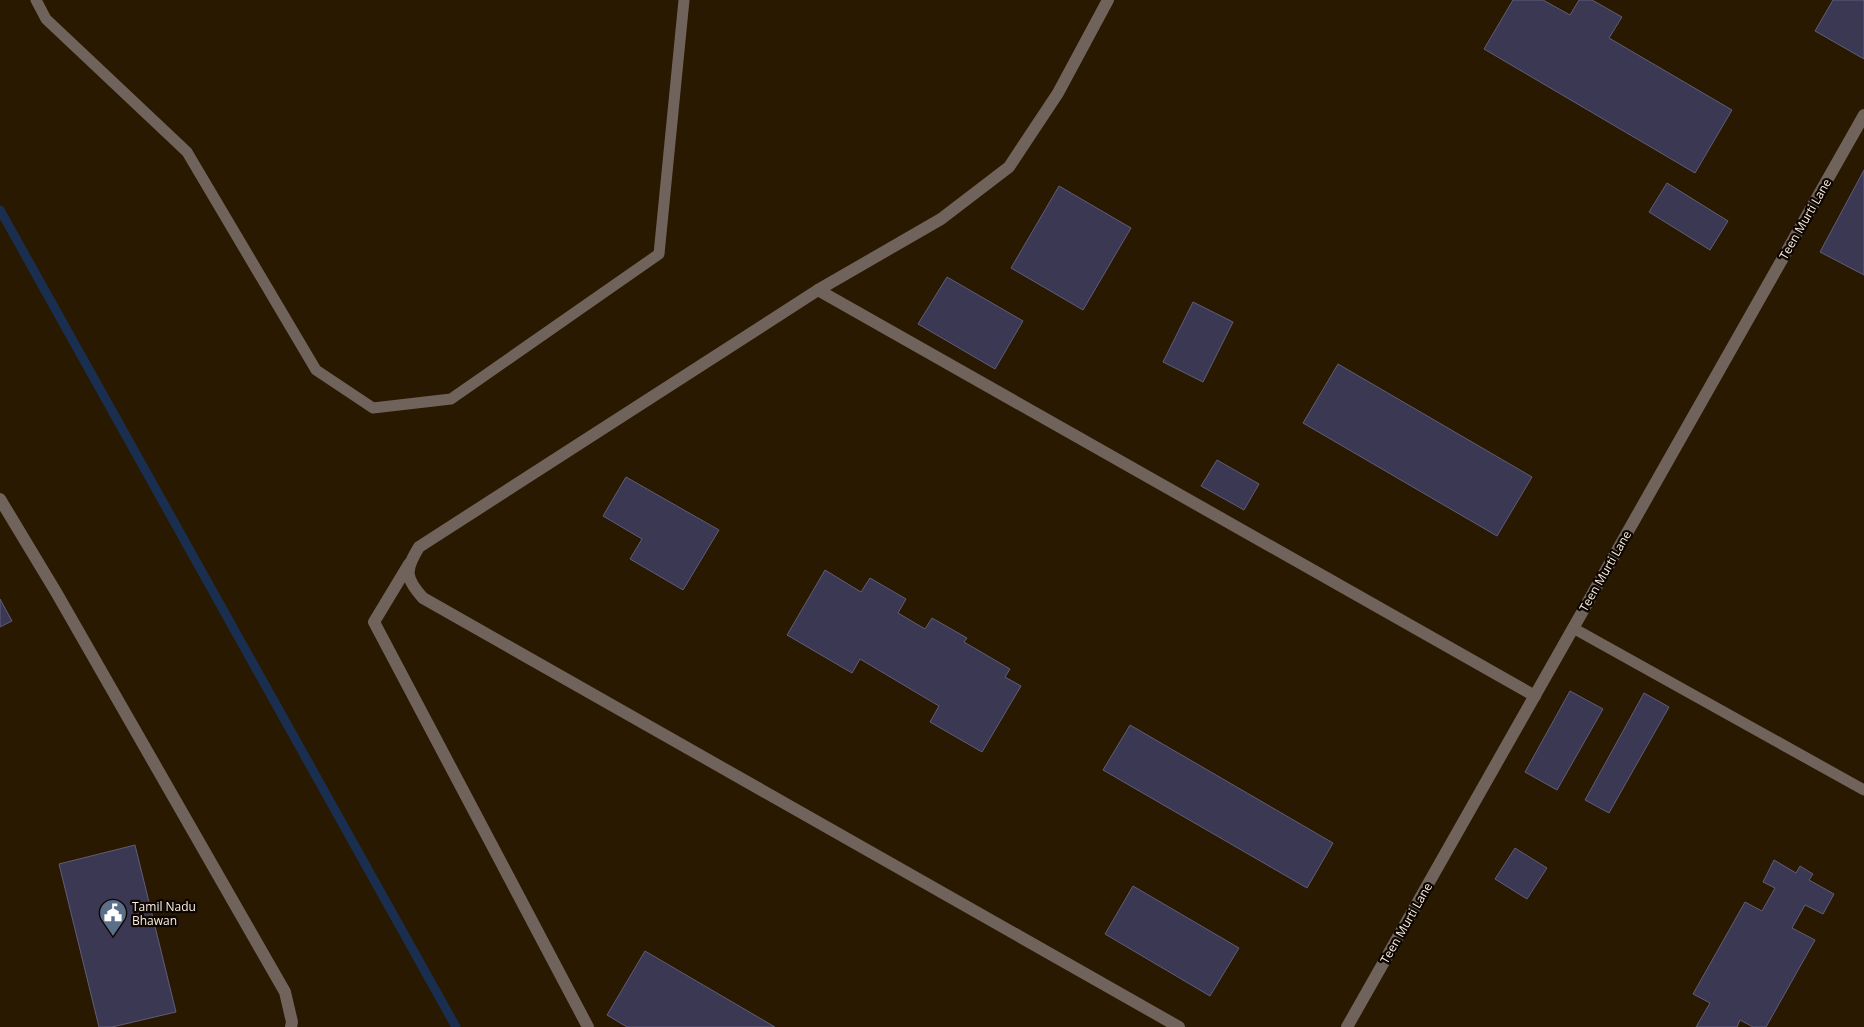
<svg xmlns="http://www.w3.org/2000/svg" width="1864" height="1027" viewBox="0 0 1864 1027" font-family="'Open Sans',sans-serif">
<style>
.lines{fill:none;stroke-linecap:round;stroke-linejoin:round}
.stream{stroke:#1a2f50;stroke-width:9}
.building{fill:#3b3853;stroke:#5f5d7a}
.service{stroke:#70635b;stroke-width:11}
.minor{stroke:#70635b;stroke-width:12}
.labels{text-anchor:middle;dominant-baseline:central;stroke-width:4.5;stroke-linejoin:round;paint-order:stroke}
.street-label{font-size:12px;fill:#fcf0e2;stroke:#0d0601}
.poi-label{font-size:12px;fill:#fcf0e2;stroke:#0d0601;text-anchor:start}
</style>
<rect width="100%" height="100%" fill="#2a1901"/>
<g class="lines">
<polyline class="stream" points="0,210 456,1027"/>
</g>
<g class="building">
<polygon points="1513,0 1543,0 1570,15 1579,0 1592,0 1622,17 1609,38 1732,110 1695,173 1484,49"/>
<polygon points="1833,0 1864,0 1864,59 1815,31"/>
<polygon points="1864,170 1864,275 1820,252"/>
<polygon points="1667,183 1728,221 1710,250 1649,212"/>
<polygon points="1059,186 1131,228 1083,310 1011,268"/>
<polygon points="947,277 1023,321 995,369 918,324"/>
<polygon points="1193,302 1233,322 1203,382 1163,362"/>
<polygon points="1338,364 1532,477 1497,536 1303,423"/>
<polygon points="1217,460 1259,484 1244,510 1201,486"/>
<polygon points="626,477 719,530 683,590 630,559 642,539 603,516"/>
<polygon points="825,570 861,592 870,578 906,599 898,613 925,629 932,618 967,638 964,642 1010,669 1005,677 1021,686 982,752 930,722 939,706 860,659 852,673 787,635"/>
<polygon points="0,599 12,621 0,627"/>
<polygon points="1570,691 1603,709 1557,790 1525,772"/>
<polygon points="1644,693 1669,707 1609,813 1585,800"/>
<polygon points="1130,725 1333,843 1307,888 1103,770"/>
<polygon points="135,845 176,1012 112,1027 99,1027 59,864"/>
<polygon points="1515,848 1547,868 1527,899 1495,879"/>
<polygon points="1774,860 1796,873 1800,866 1813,874 1809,880 1834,894 1823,914 1805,905 1792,928 1815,940 1766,1027 1753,1027 1740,1020 1737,1027 1696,1027 1710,1003 1693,994 1745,902 1762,911 1775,888 1763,882"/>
<polygon points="1133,886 1239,948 1210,996 1105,934"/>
<polygon points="645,951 775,1027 627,1027 607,1015"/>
</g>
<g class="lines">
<g class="service">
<polyline points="36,0 46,19 187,152 316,370 373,408 451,399 659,254 684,0"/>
<polyline points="1573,628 1864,790"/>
</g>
<g class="minor">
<path d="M1108,0l-50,93 -49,74 -68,52 -123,71 -399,257c-14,23 -15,30 4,51l756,429"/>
<polyline points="818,290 1535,696"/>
<polyline points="0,499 56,592 285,992 292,1022 291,1027"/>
<polyline points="409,564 374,622 588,1027"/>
<polyline points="1347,1027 1864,115"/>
</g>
</g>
<defs>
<symbol id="civic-pin" viewBox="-11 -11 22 30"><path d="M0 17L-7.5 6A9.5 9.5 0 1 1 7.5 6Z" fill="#5c6f8a" stroke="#0d0601"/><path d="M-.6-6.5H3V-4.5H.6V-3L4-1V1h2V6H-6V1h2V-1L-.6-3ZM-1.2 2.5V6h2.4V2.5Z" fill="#fff"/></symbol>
</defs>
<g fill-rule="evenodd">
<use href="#civic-pin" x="97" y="897" width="32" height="43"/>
</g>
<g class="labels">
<g class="street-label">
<text transform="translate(1805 219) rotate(-60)">Teen Murti Lane</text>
<text transform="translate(1605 571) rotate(-60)">Teen Murti Lane</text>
<text transform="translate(1406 923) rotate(-60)">Teen Murti Lane</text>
</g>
<g class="poi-label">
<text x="132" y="906">Tamil Nadu<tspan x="132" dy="14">Bhawan</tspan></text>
</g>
</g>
</svg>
